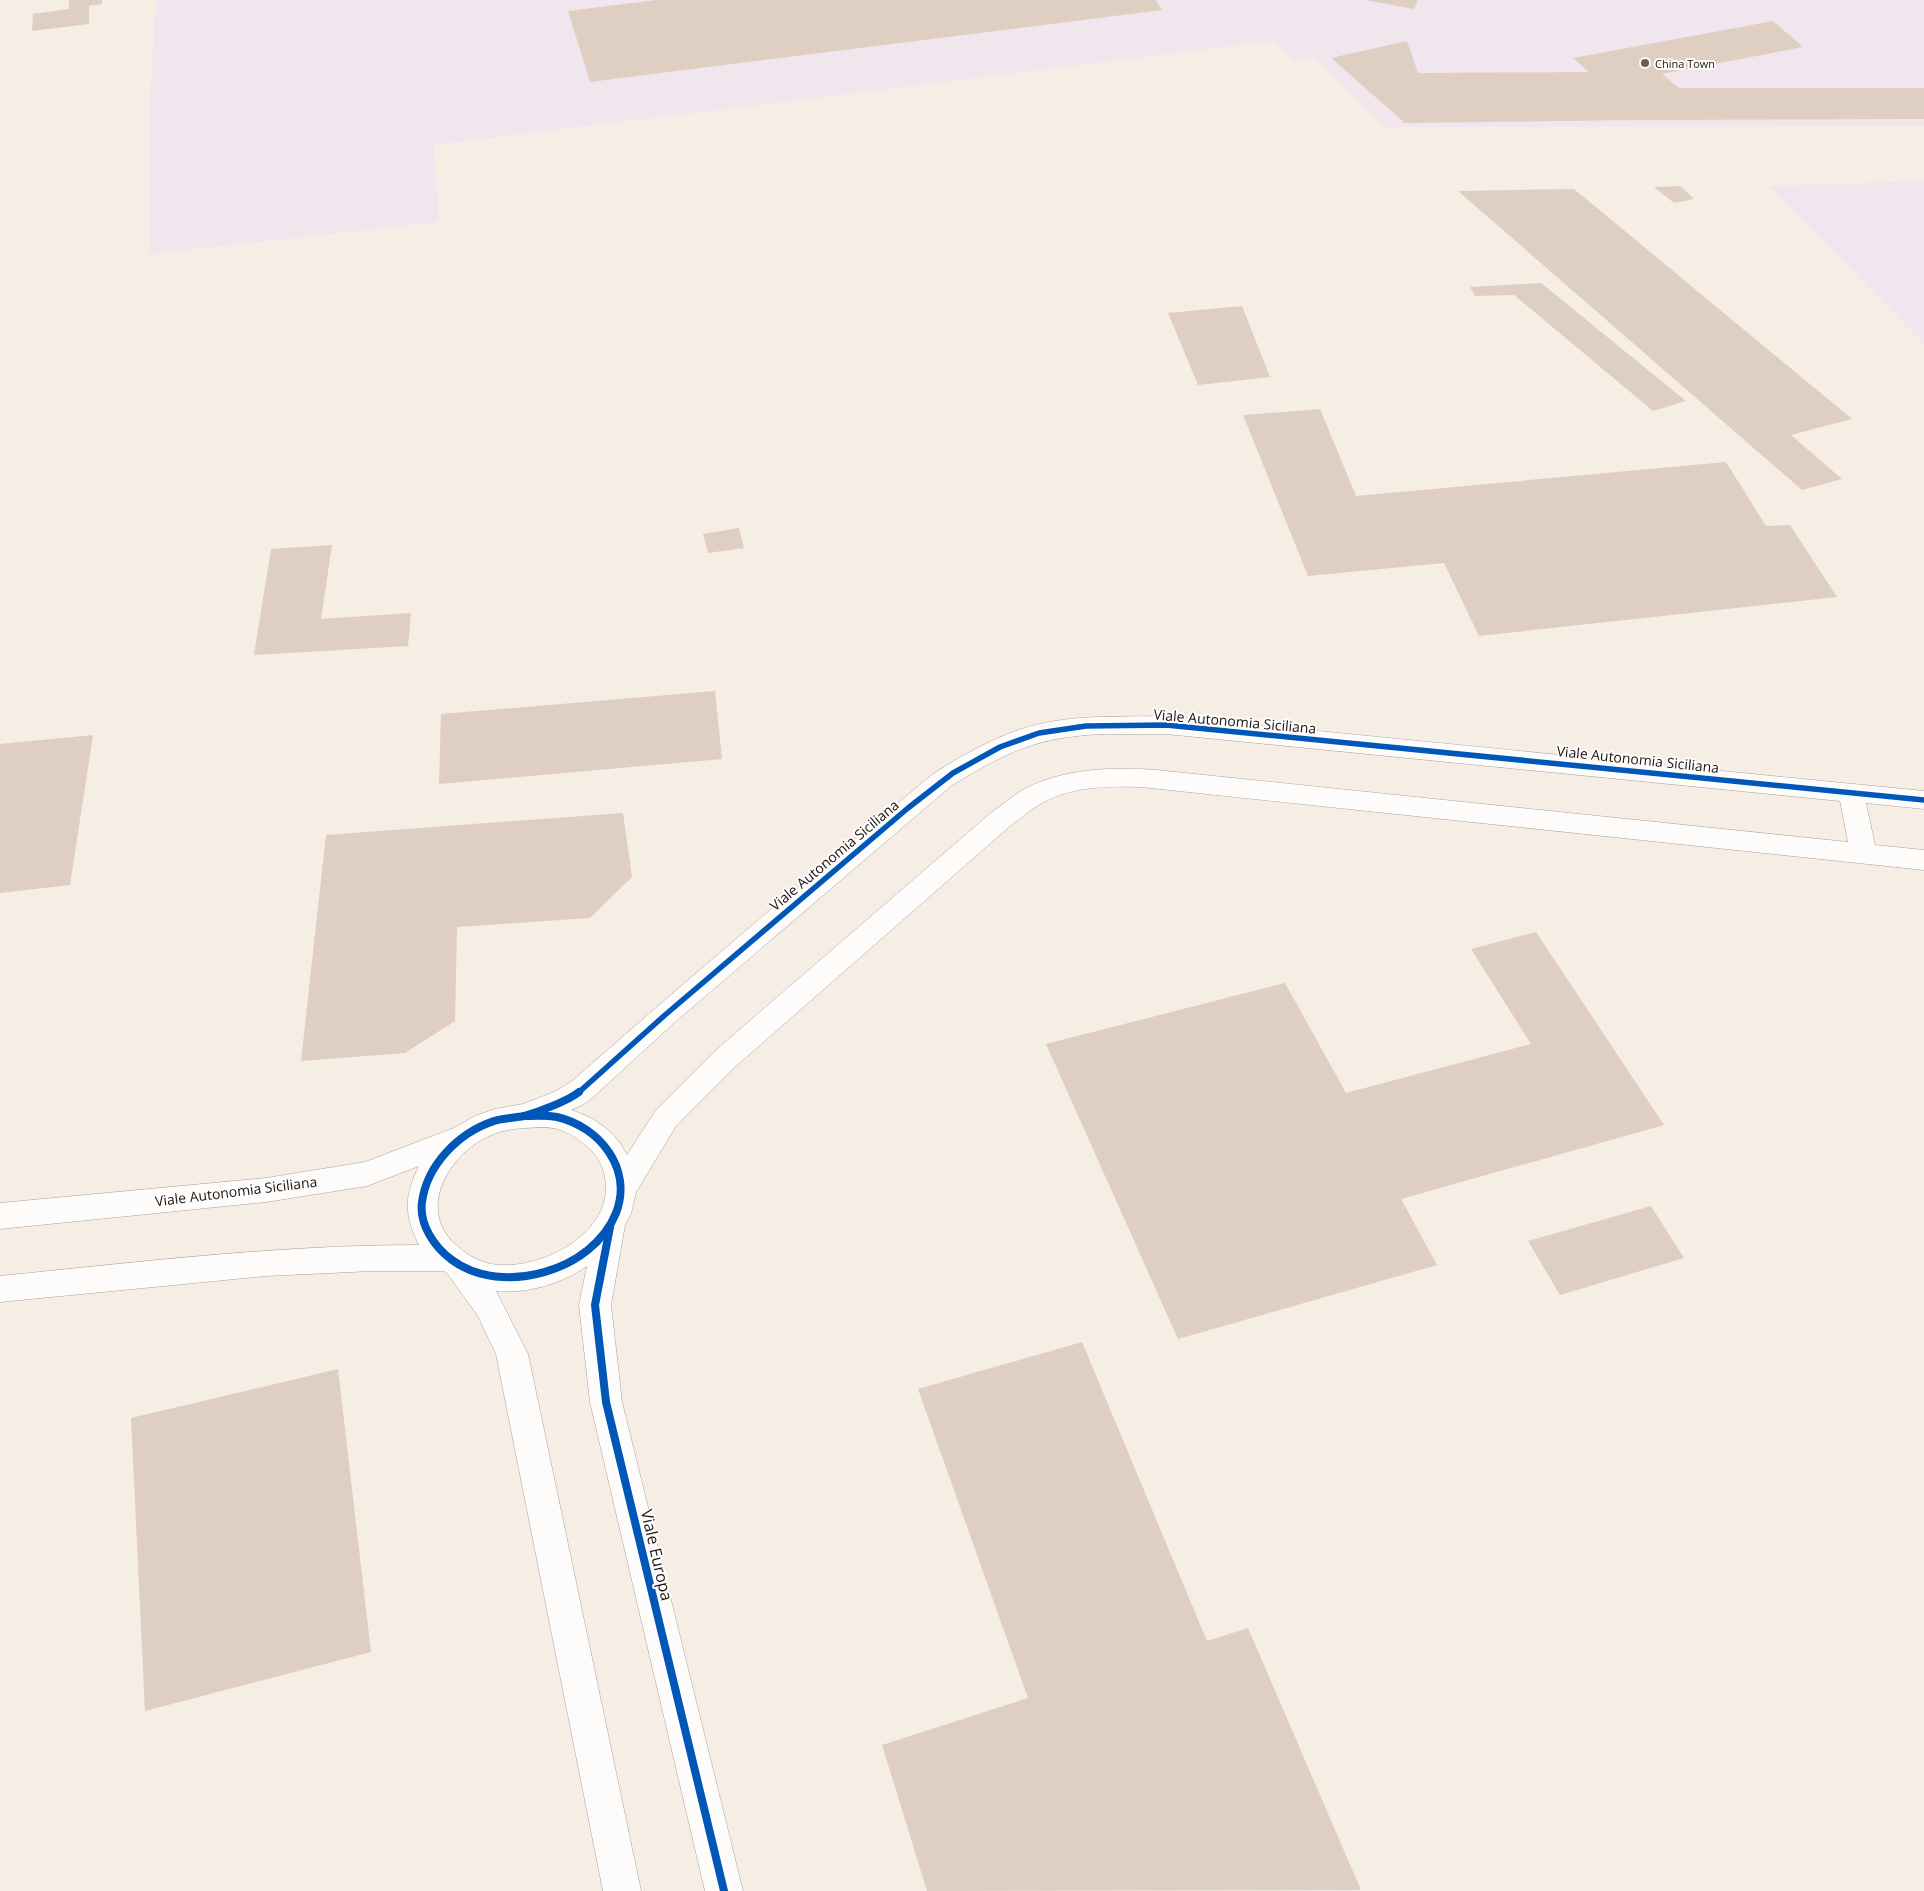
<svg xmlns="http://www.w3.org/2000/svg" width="1924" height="1891" viewBox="0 0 1924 1891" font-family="'Open Sans',sans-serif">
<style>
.commercial{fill:#f1e6ee}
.building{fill:#decfc2}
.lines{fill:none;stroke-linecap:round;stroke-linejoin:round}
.minor-casing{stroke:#aaa19a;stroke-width:1}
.minor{fill:#fefcfb;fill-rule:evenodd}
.cycleway-far1-casing{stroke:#fdfdfd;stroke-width:9}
.cycleway-casing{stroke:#fdfdfd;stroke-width:11}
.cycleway-far1{stroke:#0057b8;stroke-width:5.5}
.cycleway{stroke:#0057b8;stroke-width:8}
.poi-dot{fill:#6a6058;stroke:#fdfdfd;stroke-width:2}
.labels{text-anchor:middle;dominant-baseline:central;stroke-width:4;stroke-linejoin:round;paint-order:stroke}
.far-poi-label{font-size:11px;fill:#1e140c;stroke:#fdfdfd;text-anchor:start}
.street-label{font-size:14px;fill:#1e140c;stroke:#fdfdfd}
.near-street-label{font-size:16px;fill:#1e140c;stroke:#fdfdfd}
</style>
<rect width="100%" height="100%" fill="#f6ede5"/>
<g class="commercial">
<polygon points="156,0 1924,0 1924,126 1385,127 1313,58 1296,61 1275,41 434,145 439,222 149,254 150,100"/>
<polygon points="1924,181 1924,344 1768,186"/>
</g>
<g class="building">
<polygon points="69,0 102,0 102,4 89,6 89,24 32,31 33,14 69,9"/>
<polygon points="656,0 1156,0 1162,10 590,82 568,11"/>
<polygon points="1365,0 1418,0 1414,9"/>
<polygon points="1773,21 1803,47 1662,74 1679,88 1924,88 1924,119 1638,120 1405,123 1331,58 1407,41 1418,73 1589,72 1573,58"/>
<polygon points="1680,186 1694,199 1674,203 1654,187"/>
<polygon points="1574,189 1852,419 1791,435 1842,479 1802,490 1458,191"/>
<polygon points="1541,283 1686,401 1653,411 1514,295 1475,296 1470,287"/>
<polygon points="1242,306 1270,377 1198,385 1168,313"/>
<polygon points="1320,409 1356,496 1726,462 1766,526 1790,525 1837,597 1479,636 1444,563 1308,576 1243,415"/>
<polygon points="739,528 744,548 708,553 703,534"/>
<polygon points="332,545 321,619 411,613 408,646 254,655 271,549"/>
<polygon points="715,691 722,759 439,784 441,714"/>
<polygon points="93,735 70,885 0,893 0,744"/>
<polygon points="623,813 632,877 590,918 457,927 455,1021 405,1053 301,1061 326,835"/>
<polygon points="1536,932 1664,1125 1401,1199 1437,1265 1178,1339 1046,1044 1285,983 1346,1093 1531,1044 1471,949"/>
<polygon points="1651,1206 1684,1258 1560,1295 1528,1241"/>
<polygon points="1082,1342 1207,1641 1248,1628 1361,1890 927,1891 882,1745 1028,1698 918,1389"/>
<polygon points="338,1369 371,1652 145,1711 131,1418"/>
</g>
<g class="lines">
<defs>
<path id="minor" d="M1166,716l758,75v18l-58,-6 9,42 49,5v20l-783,-83c-33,-1 -69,-1 -99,16 -11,6 -21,15 -32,23l-274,240 -60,60 -40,66 -5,22 -6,11 -14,80 11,97 121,489h-38l-115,-489 -11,-97 8,-39c-25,18 -61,28 -91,25l32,63 113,537h-38l-107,-537 -18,-38 -31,-43 -3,-2h-72l-106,5 -266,26v-26c139,-14 279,-31 419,-31 -15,-31 -15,-48 0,-79l-52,20 -101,16 -266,27v-26l266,-25 99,-16 89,-34 21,-12 20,-7 28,-5 31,-12 17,-10c119,-105 240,-207 362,-308 38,-24 77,-46 122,-53 37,-6 74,-4 111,-5zM1102,734h64l674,67 8,41 -692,-72c-44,-3 -93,-2 -133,20 -11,6 -21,15 -31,22l-276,238 -60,60 -29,45c-11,-23 -31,-37 -56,-45l13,-6 8,-6 83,-76 276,-236c55,-34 86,-49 151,-52zM523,1128c11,0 23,-2 34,1 13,3 26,13 35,22 9,10 13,21 14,34 2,50 -63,83 -107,80 -17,-1 -31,-9 -44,-21 -41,-37 -2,-97 42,-111 8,-3 18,-4 26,-5z"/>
</defs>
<use href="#minor" class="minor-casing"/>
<use href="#minor" class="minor"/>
<defs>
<polyline id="cycleway-far1" points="578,1093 665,1015 908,808 953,773 1000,747 1039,733 1086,726 1166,725 1924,800"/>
<g id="cycleway">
<path d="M523,1116c11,0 23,-1 34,1 43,10 76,52 59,96 -23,58 -114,84 -164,47 -18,-13 -33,-36 -30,-58 5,-37 36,-69 72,-81 10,-3 20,-3 30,-5 14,-4 44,-15 55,-24"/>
<polyline points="610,1227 595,1305 606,1402 724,1891"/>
</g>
</defs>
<use href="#cycleway-far1" class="cycleway-far1-casing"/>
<use href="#cycleway" class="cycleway-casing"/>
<use href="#cycleway-far1" class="cycleway-far1"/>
<use href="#cycleway" class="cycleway"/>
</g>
<circle class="poi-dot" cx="1645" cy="63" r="5"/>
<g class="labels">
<g class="far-poi-label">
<text x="1655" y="63">China Town</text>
</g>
<g class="street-label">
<text transform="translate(1235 721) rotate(5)">Viale Autonomia Siciliana</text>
<text transform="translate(1638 759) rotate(6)">Viale Autonomia Siciliana</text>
<text transform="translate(834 855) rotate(-40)">Viale Autonomia Siciliana</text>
<text transform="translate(236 1191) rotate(-7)">Viale Autonomia Siciliana</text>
</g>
<g class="near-street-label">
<text transform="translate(657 1555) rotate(77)">Viale Europa</text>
</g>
</g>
</svg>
